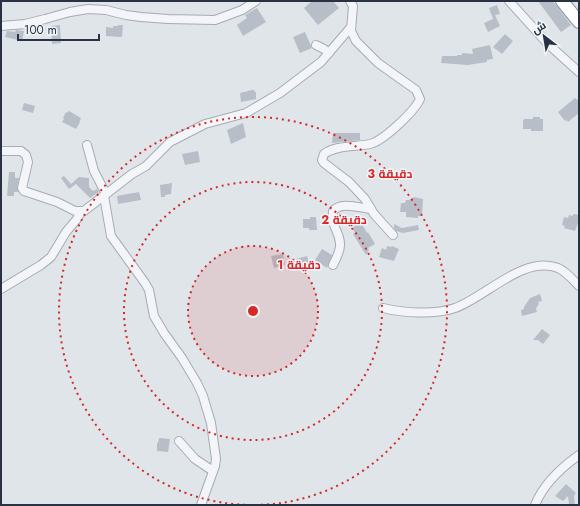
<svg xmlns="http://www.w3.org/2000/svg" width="580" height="506" viewBox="0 0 580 506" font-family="Jost,Cairo,sans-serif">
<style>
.building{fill:#b7bec8}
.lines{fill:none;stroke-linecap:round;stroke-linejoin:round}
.minor-casing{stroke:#a5acb5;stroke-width:10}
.highway-casing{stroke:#8792a2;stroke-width:14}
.minor{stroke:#f4f5f8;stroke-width:8}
.highway{stroke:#fff;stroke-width:12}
.ring{fill:none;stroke:#d62828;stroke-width:2;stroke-dasharray:2 4}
.centre{fill:#d62828;stroke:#f0f4f8;stroke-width:2}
.ring-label{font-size:12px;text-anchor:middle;font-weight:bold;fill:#d62828;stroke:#f0f4f8;stroke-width:3;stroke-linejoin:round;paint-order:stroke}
</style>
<rect width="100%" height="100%" fill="#e0e5ea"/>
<g class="building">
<polygon points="312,1 333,1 339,8 318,25 304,8"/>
<polygon points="538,1 553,1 571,25 561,32"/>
<polygon points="497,5 500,14 495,15 500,26 488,32 484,23 493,19 489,8"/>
<polygon points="257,8 266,22 243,36 237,25 247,18 245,15"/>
<polygon points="60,25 61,43 52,44 51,26"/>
<polygon points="118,25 123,25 122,37 106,36 106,27 113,28 113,26 118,26"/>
<polygon points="16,30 24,31 22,41 5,37 7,31 15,32"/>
<polygon points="305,32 312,48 300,53 293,37"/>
<polygon points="505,34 513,41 502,54 493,47"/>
<polygon points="490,45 493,59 487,60 487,62 468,65 441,63 442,56 457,56 457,55 462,55 462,53 473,54 472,49"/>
<polygon points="252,90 254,90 255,92 256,92 256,99 241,102 240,93"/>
<polygon points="575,98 579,101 579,113 568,122 566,120 565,121 558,112"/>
<polygon points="24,103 35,106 33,113 22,110"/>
<polygon points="69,111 81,118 79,124 76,129 62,122 64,119 63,118 66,112 67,113"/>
<polygon points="533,117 540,117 540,119 543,119 543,131 531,131 531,129 523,129 523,121 524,119 533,119"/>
<polygon points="243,123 246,137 231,144 227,130"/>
<polygon points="333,133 360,133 360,140 332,143"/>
<polygon points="198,151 200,162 185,165 182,154"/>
<polygon points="9,172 15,172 15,178 19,178 17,187 18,192 14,192 14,196 7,196"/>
<polygon points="64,176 71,184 79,177 89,178 89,187 93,191 97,189 99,192 90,198 76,184 69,189 61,178"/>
<polygon points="172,183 171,194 165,195 165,197 161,197 160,185"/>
<polygon points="139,192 141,200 118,204 117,196"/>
<polygon points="414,197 423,199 422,216 418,216 418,218 406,217 406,212 400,212 401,203 405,203 406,200 409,200"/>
<polygon points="573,214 579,215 579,220 575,231 564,228 565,226 562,225 564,217 568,218 569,215 573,216"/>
<polygon points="310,217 316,217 317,230 309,230 309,228 303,228 303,219 310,219"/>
<polygon points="357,219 360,225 363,226 367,233 368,232 375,244 368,248 369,250 366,255 353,234 355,233 350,225"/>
<polygon points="394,224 402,228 418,225 419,230 403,233 396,231 394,228"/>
<polygon points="387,246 391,247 392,246 399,249 394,261 379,257 382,248 386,250"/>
<polygon points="322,249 332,255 327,268 315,260"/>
<polygon points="283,254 285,265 274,268 271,256"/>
<polygon points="307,256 310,267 299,270 296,259"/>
<polygon points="540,294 542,301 538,302 539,304 536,308 537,312 522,316 521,310 524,309 524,307 530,298"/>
<polygon points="542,329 550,335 543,344 538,340 533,340"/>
<polygon points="159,438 170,439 168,452 157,451 157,443 158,443"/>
<polygon points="566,484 576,493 574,496 575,505 569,505 568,496 563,501 555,496"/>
</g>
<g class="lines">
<defs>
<g id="minor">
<path d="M350,1l3,5 -2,25 5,10 22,22 38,27 4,9c-6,13 -37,42 -50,45 -14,3 -34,1 -46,10l-2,6 2,3 25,19 16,17 9,15 19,21"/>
<polyline points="509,1 548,44 579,72"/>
<polyline points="1,26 25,24 45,19 70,12 88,9 106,10 126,15 141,17 168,19 215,20 242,10 256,1"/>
<polyline points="316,45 324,49 329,53"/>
<polyline points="87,145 94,171 106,194"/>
<polyline points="1,151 21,151 26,155 28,162 22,188 24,191 57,202 75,211 84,211 132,174 146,166 170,142 205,124 246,113 280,93 321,62 351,27"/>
<polyline points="104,196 111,236 145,283 149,290 154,316 164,333 182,358 197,383 203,396 211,423 216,459 215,466 201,505"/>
<path d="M333,265c3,-6 8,-15 7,-22 -1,-13 -9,-15 -7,-32 8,-10 27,-3 38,-2"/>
<polyline points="1,289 41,265 51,257 66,232 77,219 81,212"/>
<path d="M383,308c20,5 52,7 72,0 31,-11 68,-53 103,-40 9,4 15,12 21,18"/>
<polyline points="179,441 195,459 213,471"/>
<path d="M535,505c8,-20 27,-38 44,-50"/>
</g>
<polyline id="highway" points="562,1 579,22"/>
</defs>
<use href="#minor" class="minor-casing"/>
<use href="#highway" class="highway-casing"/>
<use href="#minor" class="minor"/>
<use href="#highway" class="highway"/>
</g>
<circle cx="253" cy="311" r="65" fill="#d62828" fill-opacity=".12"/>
<g class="ring">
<circle cx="253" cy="311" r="65"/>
<circle cx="253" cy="311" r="129"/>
<path d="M251 505A194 194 0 1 1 255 505"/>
</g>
<circle cx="253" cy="311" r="6" class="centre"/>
<g class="ring-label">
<text x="390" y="178">3 دقيقة</text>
<text x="344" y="224">2 دقيقة</text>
<text x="299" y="269">1 دقيقة</text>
</g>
<rect width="580" height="506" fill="none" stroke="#283243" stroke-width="4"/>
<g transform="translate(544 36) rotate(329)" stroke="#f0f4f8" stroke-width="3" paint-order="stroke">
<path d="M0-3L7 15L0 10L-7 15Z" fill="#283243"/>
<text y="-6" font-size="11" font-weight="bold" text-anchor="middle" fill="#283243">ش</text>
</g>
<path d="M18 34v6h81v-6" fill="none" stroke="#283243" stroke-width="2"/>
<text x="24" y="34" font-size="12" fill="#283243" stroke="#f0f4f8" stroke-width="3" paint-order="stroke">100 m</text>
</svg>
